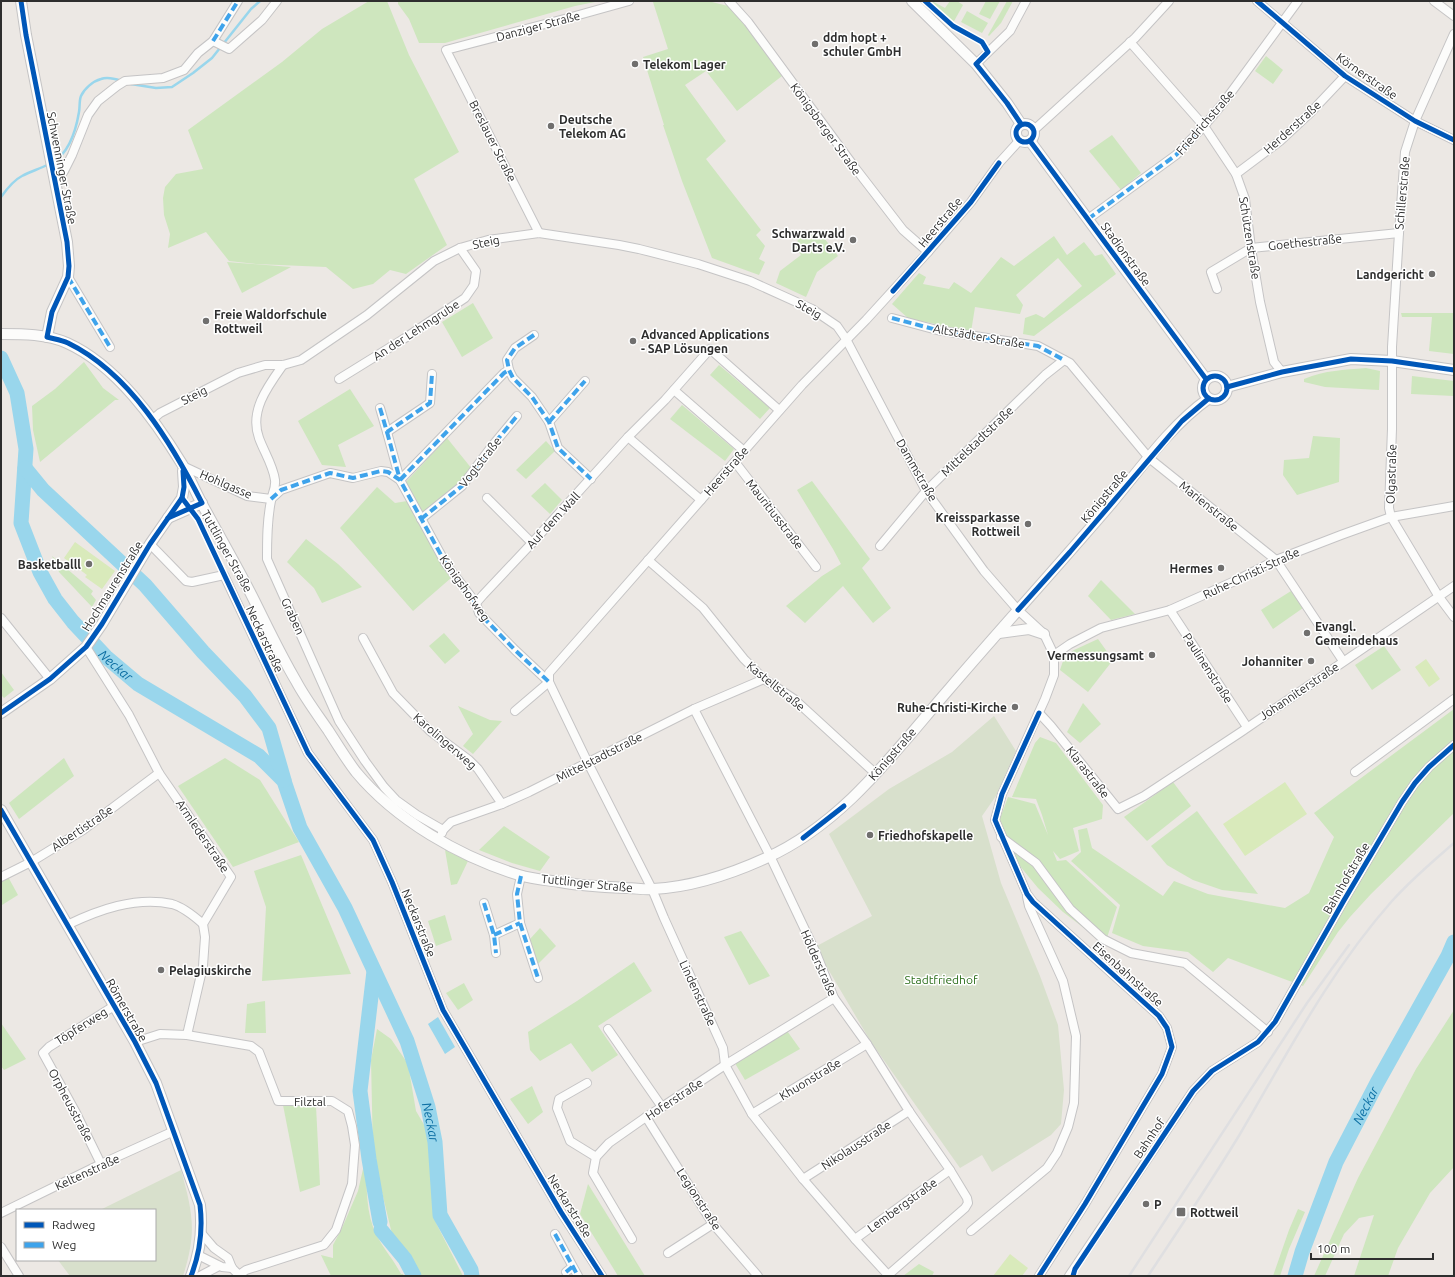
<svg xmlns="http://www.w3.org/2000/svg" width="1455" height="1277" viewBox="0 0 1455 1277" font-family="Ubuntu,sans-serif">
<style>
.green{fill:#cee6be}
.cemetery{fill:#d8e0cc}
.pitch{fill:#d9eabb}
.water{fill:#99d6ec}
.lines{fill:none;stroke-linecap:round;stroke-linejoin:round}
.stream{stroke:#99d6ec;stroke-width:2.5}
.river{stroke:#99d6ec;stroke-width:15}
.minor-casing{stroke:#c5c4c5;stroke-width:10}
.tertiary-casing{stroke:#c5c4c5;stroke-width:12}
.minor{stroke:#fcfcfb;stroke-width:8}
.tertiary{stroke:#fcfcfb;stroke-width:10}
.rail{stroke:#dfdfe1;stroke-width:2.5}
.quiet{stroke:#3ea3eb;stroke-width:4;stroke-dasharray:8 4;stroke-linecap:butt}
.cycleway-casing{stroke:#fff;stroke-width:8}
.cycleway{stroke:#0057b8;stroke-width:5}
.poi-dot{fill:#706f6e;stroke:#fff;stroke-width:1.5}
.labels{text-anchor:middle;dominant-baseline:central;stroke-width:3;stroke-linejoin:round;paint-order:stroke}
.street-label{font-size:12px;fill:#2e2e2e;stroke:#fff}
.poi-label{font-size:12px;font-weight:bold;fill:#2e2e2e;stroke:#fff;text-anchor:start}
.park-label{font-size:12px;fill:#2c6e1b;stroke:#fff}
.water-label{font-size:13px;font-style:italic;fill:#0d6fa3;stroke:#fff}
</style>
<rect width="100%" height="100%" fill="#ece8e4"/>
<g class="green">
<polygon points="369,1 387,1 409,55 459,152 414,179 447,245 406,274 390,270 373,284 353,289 326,267 256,264 229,261 206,232 168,248 170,234 164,215 163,198 165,187 176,174 203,169 188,130 282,62 322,29"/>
<polygon points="398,1 600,1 575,6 445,43 419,43 409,19 398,4"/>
<polygon points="661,1 708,1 728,6 735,12 782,76 737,111 706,71 685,85 726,141 706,159 761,230 756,235 765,246 759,259 765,262 759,275 712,258 682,181 663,125 664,125 643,57 668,49 653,2"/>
<polygon points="929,1 932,1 945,8 950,1 957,1 963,5 953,23"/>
<polygon points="986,1 1000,1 990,19 979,14"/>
<polygon points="1007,1 1013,1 1001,23 989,36 988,35"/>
<polygon points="967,11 988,23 982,33 961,22"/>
<polygon points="1266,56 1283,70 1273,84 1255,71"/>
<polygon points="1112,135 1141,173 1121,190 1089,151"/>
<path d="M794,235c9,0 20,-3 26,5l4,-2 14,18 -21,16 -11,25 -30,-14 4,-12 21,-16 -7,-10 4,-4z"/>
<polygon points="1054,236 1067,255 1084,242 1095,256 1102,254 1116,274 1034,336 1023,334 1025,318 1036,314 1044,318 1082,286 1058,258 1016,295 1023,305 1020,314 975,307 971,332 908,318 892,304 919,273 926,277 923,284 949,289 954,282 971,293 1001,257 1014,266"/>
<polygon points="227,262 291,267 242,293"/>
<polygon points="473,303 493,338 462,357 442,322"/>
<polygon points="1401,313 1454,313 1454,354 1429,351 1432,317 1402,317"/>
<polygon points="84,362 103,388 119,400 115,400 40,462 33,430 32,406 55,389"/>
<polygon points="719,365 770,408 760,419 710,375"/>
<path d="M1366,368l14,3 -1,19 -54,-3 -21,-5v-3c22,-9 39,-9 62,-11z"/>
<polygon points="1412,376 1454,381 1454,396 1411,394"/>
<polygon points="350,389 374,426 338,445 346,467 322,465 298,421"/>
<polygon points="682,405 734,449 725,461 670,419"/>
<polygon points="1313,436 1340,438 1339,482 1297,495 1283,475 1284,460 1309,458"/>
<polygon points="447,438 472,469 460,484 429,509 423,512 405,483"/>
<polygon points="546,441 555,451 526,479 516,470"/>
<polygon points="812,481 870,559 862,568 891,608 873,623 843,586 805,623 786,606 822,576 841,564 833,549 797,490"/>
<polygon points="545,483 562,500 550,514 531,496"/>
<polygon points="377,487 395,503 407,501 451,578 413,611 340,528"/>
<polygon points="306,539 338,564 362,587 322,603 314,588 287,562"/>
<polygon points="52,556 93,591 91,594 96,600 92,607 59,572"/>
<polygon points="1101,580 1135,614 1111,620 1088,596"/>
<polygon points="1291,591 1303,608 1273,629 1261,610"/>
<polygon points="444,633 460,651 445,664 429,646"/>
<polygon points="1098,639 1113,660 1088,692 1060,670 1064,658 1074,650"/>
<polygon points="1384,646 1401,670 1372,690 1355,665"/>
<polygon points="1,672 14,690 4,698 1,695"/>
<polygon points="1083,703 1101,724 1080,743 1067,732"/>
<polygon points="458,706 490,720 502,721 473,754 463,746 473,734"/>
<polygon points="1454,709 1454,813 1371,894 1350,917 1338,932 1303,986 1228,958 1213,972 1188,952 1143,946 1112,933 1120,905 1071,861 1081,852 1078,830 1087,828 1092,848 1163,896 1174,881 1208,894 1285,908 1309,893 1334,837 1314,813"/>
<polygon points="1040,737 1056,743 1103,805 1102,819 1073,828 1079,851 1060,859 1053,851 1057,861 1066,860 1117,907 1105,944 1063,912 1038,888 1015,860 999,821 1008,797 1035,804 1048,835 1042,815 1036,799 1012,797 1035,743"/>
<polygon points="64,758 74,776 19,819 9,803"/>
<polygon points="225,758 260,780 299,842 233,867 178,786"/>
<polygon points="1173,782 1191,806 1147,841 1124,817"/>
<polygon points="1197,811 1258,894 1222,890 1193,880 1167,865 1151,846"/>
<polygon points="504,826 550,857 540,871 512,863 479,850"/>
<polygon points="445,850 468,861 457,884 451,885"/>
<polygon points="301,855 351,974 262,981 266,907 254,871"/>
<polygon points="7,875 18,895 2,905 1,879"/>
<polygon points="445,915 452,940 436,946 428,921"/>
<polygon points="540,928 556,946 538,964 530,939"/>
<polygon points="741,931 770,976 749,985 724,937"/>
<polygon points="634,962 652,991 598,1026 618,1055 592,1072 571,1043 540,1061 530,1050 528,1032 577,1001"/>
<polygon points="464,983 473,1000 458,1010 446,993"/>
<polygon points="265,1001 266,1033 245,1033 247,1004"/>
<polygon points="1454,1010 1454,1167 1430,1193 1398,1248 1388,1276 1354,1276 1374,1215 1359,1218 1344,1234 1325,1276 1314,1276 1358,1178 1416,1069"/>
<polygon points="1,1023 26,1059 4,1070 1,1066"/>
<polygon points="785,1028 800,1049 745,1080 736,1065 736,1060"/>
<polygon points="377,1029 391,1039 408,1064 416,1111 430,1135 436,1223 463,1276 419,1276 392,1234 373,1155 371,1060"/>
<polygon points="532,1086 543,1112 528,1124 510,1099"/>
<polygon points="283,1105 316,1106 320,1185 300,1192"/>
<path d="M366,1156c1,23 -1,48 7,71 6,17 20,31 28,47h2l1,2h-73l-10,-21 12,3v-13l9,-17 16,-37z"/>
<polygon points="588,1184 645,1276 618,1276 580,1214"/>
<polygon points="1298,1209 1305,1212 1289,1249 1280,1276 1273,1276 1289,1230"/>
<polygon points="919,1264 934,1272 932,1276 903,1276"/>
</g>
<g class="cemetery">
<polygon points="994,716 1016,751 996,796 982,816 1001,883 1040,976 1058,1025 1064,1090 1061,1124 1051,1135 992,1172 982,1155 960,1168 871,1042 815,947 872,916 829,834 889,789 952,752"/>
<path d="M181,1170c12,43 16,63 2,106h-113l-12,-16h97v-50h-55z"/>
</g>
<g class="pitch">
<polygon points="75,542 115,571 102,589 85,577 87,575 64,558"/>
<polygon points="1426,659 1440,679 1429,687 1415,667"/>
<polygon points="1285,782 1307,814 1245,856 1223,824"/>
<polygon points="1010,1254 1028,1268 1022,1276 993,1276"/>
</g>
<polygon class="water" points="438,1017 455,1047 445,1054 428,1024"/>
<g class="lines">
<g class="stream">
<polyline points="131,84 156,88 172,87 193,73 212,58 251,9 260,1"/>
<path d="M53,162c17,-10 23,-32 26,-50 1,-5 0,-11 2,-16 3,-7 12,-15 20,-17 7,-3 15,0 21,2"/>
<path d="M1,197c5,-7 13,-17 21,-21 9,-5 18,-7 27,-12"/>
</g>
<g class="river">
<path id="s1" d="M1,358l16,35 9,56 -5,74 19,49 15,27 18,23 33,35 32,27 121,72 25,25 16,47 45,80 62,133 21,66 7,35 5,73 31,55 1,6"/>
<polyline points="25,468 43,490 145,585 203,652 245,696 269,728 284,780"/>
<polyline points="374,971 360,1091 369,1159 380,1222"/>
<polyline points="381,1230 405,1259 414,1276"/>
<path id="s2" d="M1295,1276l7,-24 34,-90 41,-79 71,-127 6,-14"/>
</g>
<defs>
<g id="minor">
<polyline points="729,1 748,22 856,169 903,230 928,252"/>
<polyline points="1257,1 1345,76 1415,121 1454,140"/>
<polyline points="1434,1 1454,16"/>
<polyline points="1454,34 1415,121 1405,152 1399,233 1392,347 1392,429 1389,508 1391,517 1439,597 1454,617"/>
<polyline points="213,41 229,49 262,20 277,1"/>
<polyline points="1130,42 1204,126 1236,174 1245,199 1251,248 1260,302 1274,362 1282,372"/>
<polyline points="976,64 1010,31 1026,1"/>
<polyline points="1034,130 1135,38 1169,1"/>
<polyline points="1236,174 1280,141 1311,112 1345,76"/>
<polyline points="55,183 64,171 72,155 88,115 98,101 117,86 125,81 163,78 184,70 198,53 213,41 238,1"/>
<polyline points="1088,219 1176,155 1204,126 1224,102 1298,1"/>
<polyline points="539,233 446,50 568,18 629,1"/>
<polyline points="68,277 110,347"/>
<polyline points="1217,289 1211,272 1251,248 1399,233"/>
<polyline points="892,318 937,330 1038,346 1070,363 1149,458 1276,560 1343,661"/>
<polyline points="534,335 515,348 507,360 509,370 513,378 532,397 549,422 558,448 591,479"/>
<path d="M283,365c-15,21 -34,46 -24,73 5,14 14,27 16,42 1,9 -3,13 -4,21 -4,19 -4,38 -4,58l72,162 26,40 19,26 12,13 21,15 26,15"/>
<polyline points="339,379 402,340 465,298 474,285 476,271 460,248"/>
<polyline points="674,390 744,451"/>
<polyline points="380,408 387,432 430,403 432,374"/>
<polyline points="152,420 160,413 238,373 265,365 283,365 301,360 367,315 434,261 460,248 488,240 539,233 619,245 639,249 698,264 750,281 812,309 837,326 846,339 926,491 984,571 1018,610 1044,634 1054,655 1054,675 1045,699 1002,794 995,820 1027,894 1033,902 1159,1016 1167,1028 1172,1047 1162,1074 1085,1204 1039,1276"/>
<polyline points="549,422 585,381"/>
<polyline points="387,432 400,480"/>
<polyline points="628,437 701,500"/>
<polyline points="735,462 816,567"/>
<polyline points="183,466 247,496 271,499"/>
<polyline points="400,480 504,373 509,370"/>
<polyline points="487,498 532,543"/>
<polyline points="271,499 281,490 330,473 353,478 381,471 388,472 400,480 446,564 476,603 479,613 515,650 549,682 588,763 652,889 664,918 723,1048 725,1065 752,1114 803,1179 855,1239 888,1275"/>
<polyline points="421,519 462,486 492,446 517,416"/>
<polyline points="150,544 186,581 192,582 224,575 308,753 373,840 392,882 443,1010 561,1212 602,1276"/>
<polyline points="880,546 926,491 1045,375 1064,360"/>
<polyline points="648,560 703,608 744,659 764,679 794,699 876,774"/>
<polyline points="476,603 483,595 532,543 628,437 665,400 710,349 779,410"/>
<polyline points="1170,610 1247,727"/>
<polyline points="1,618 50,679"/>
<polyline points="363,638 393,693 430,731 469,760 478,769 502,804"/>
<polyline points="86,647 129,715 159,773 231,877 203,924 205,937 203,966 187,1035 160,1034 135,1042"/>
<polyline points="1054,655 1070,644 1101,628 1170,610 1237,580 1276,560 1341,535 1391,517 1454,506"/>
<polyline points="549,682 549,673 802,385 866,320 928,252 971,202 999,163 1019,141"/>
<polyline points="694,709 770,856 816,953 834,998 867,1044 909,1111 950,1170 967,1198 968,1203 965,1208 887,1276"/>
<polyline points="515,711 549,682"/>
<polyline points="1039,713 1051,726 1118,809 1144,796 1241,732 1454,586"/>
<polyline points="1355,772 1454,699"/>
<polyline points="442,833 443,830 451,822 502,804 529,792 694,709 764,679"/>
<polyline points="1001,837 1036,863 1070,909 1103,939 1131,953 1185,963 1268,1032"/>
<polyline points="521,876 517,894 520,923 538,978"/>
<polyline points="1,877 31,862 83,830 159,773"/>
<polyline points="484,903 494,935 496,953"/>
<path d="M67,925c31,-15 69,-29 105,-21 11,3 22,12 31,20"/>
<polyline points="494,935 520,923"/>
<polyline points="608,1029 662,1107"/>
<polyline points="187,1035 251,1046 259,1052 278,1101 332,1101 348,1111 352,1126 355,1145 352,1184 336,1230 324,1245 246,1270 239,1275"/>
<polyline points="587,1083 559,1099 557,1108 570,1141 596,1157"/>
<polyline points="752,1114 867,1044"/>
<polyline points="646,1117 713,1224 758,1276"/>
<polyline points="101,1164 76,1113 43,1053 49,1047 114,1006"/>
<polyline points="803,1179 909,1111"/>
<polyline points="1,1213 101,1164 174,1131"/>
<polyline points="971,1231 1047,1168 1057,1153 1068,1127 1074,1103 1076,1036 1063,981 1029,906 1027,897"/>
<polyline points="202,1234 214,1248 228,1258 232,1268 240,1276"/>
<polyline points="555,1234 578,1276"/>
<polyline points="632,1239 593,1173 596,1157 609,1143 646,1117 662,1107 725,1065 834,998"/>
<polyline points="855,1239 950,1170"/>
<polyline points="1,1247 19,1276"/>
<polyline points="668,1253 713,1224"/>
<polyline points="198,1255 222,1267 232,1268"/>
<polyline points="566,1272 572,1267"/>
<polyline points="200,1276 219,1266"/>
<polyline points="1069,1276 1193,1091 1212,1071 1258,1042 1275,1022 1343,902 1402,802 1415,783 1429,767 1454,745"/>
</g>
<g id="tertiary">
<polyline points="21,1 26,35 67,242 69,266 68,277 52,312 47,337"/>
<polyline points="912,1 976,64 1007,103 1021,124"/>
<circle cx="1025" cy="133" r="9"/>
<polyline points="1030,141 1206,379"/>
<path d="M1,334c22,0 46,0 66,9 49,22 88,77 115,121 7,12 12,25 19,38 17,32 36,64 52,96 14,28 27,56 43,83 9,17 21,33 32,49 9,14 18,29 28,42 40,48 104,85 163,103 13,4 27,5 41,7 22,4 45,5 67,6 9,0 17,2 26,1 39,-2 78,-15 113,-31 78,-35 129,-107 184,-170 53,-62 108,-122 161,-184 29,-35 60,-79 97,-105"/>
<circle cx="1215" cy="388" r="12"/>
<polyline points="1227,387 1282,372 1351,359 1392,361 1454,370"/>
<polyline points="168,518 202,503"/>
<polyline points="999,633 1029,629 1044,634"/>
<polyline points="1,713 50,679 86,647 102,624 150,544 182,498 184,487 183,471"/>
<path d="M1,810l134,232 21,41 44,122c3,25 0,48 -9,71"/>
</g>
</defs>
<use href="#minor" class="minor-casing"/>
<use href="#tertiary" class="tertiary-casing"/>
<use href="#minor" class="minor"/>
<use href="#tertiary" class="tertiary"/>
<g class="rail">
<polyline points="1129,1276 1307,1003 1349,945"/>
<path d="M1148,1276c31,-47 63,-94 92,-142 47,-80 90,-163 152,-233 19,-21 41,-40 62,-58"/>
</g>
<g class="quiet">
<polyline points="213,41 238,1"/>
<polyline points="1088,219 1176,155 1204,126"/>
<polyline points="68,277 110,347"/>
<polyline points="892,318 937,330 1038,346 1064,360"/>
<polyline points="534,335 515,348 507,360 509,370 513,378 532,397 549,422 558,448 591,479"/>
<polyline points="380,408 387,432 430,403 432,374"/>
<polyline points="549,422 585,381"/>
<polyline points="387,432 400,480"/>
<polyline points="400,480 504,373 509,370"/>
<polyline points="271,499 281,490 330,473 353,478 381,471 388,472 400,480 446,564 476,603 479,613 515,650 549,682"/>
<polyline points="421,519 462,486 492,446 517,416"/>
<polyline points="521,876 517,894 520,923 538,978"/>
<polyline points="484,903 494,935 496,953"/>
<polyline points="494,935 520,923"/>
<polyline points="555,1234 578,1276"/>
<polyline points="566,1272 572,1267"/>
</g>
<defs>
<g id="cycleway">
<path d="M21,1l5,34 41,207 2,24 -1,11 -16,35 -5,25c7,2 14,3 21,6 62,30 104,101 134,160l-34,15"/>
<polyline points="925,1 953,26 982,42 988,52 976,64 1007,103 1021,124"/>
<polyline points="1257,1 1345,76 1415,121 1454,140"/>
<circle cx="1025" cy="133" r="9"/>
<polyline points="1030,141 1206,379"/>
<polyline points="893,291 971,202 999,163"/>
<circle cx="1215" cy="388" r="12"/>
<polyline points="1227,387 1282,372 1351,359 1392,361 1454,370"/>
<polyline points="182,498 198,519 308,753 373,840 392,882 443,1010 561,1212 602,1276"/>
<polyline points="1018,610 1070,552 1182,421 1208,399"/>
<polyline points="1,713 50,679 86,647 102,624 150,544 182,498 184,487 183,471"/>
<polyline points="1039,713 1002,794 995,820 1027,894 1033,902 1159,1016 1167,1028 1172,1047 1162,1074 1085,1204 1039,1276"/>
<path d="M1,810l134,232 21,41 44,122c3,25 0,48 -9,71"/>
<polyline points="803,838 844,806"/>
<polyline points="1073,1276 1075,1269 1193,1091 1212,1071 1258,1042 1275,1022 1343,902 1402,802 1415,783 1429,767 1454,745"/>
</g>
</defs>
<use href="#cycleway" class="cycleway-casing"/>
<use href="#cycleway" class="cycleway"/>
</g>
<g class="poi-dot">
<circle cx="815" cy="44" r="4"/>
<circle cx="635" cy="64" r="4"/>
<circle cx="551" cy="126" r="4"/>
<circle cx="853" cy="240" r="4"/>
<circle cx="1432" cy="274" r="4"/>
<circle cx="206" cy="321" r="4"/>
<circle cx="633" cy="341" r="4"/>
<circle cx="1028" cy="524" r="4"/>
<circle cx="89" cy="564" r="4"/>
<circle cx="1221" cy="568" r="4"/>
<circle cx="1307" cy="633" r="4"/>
<circle cx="1152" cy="655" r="4"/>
<circle cx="1311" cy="661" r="4"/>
<circle cx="1015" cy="707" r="4"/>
<circle cx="870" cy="835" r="4"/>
<circle cx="161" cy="970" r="4"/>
<circle cx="1146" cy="1204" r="4"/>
<rect x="1176" y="1207" width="10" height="10" rx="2"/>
</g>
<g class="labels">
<g class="street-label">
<text transform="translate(538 26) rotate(-15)">Danziger Straße</text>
<text transform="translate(1367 76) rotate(35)">Körnerstraße</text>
<text transform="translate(1205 122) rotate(-49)">Friedrichstraße</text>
<text transform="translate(1292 127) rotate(-42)">Herderstraße</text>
<text transform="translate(826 129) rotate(54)">Königsberger Straße</text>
<text transform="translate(493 141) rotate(63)">Breslauer Straße</text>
<text transform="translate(62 168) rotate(79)">Schwenninger Straße</text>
<text transform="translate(1402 193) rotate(-85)">Schillerstraße</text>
<text transform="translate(940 222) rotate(-50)">Heerstraße</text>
<text transform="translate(1250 238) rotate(81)">Schützenstraße</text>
<text transform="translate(486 242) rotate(-12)">Steig</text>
<text transform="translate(1305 242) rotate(-6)">Goethestraße</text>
<text transform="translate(1126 254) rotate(54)">Stadionstraße</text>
<text transform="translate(809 309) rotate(29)">Steig</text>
<text transform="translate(416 330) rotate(-33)">An der Lehmgrube</text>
<text transform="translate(979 336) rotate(10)">Altstädter Straße</text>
<text transform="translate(194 395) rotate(-27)">Steig</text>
<text transform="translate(977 441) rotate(-44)">Mittelstadtstraße</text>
<text transform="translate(480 462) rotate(-52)">Vogtstraße</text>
<text transform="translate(917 470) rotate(60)">Dammstraße</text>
<text transform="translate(726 471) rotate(-49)">Heerstraße</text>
<text transform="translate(1391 474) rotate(-88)">Olgastraße</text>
<text transform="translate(226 484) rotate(23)">Hohlgasse</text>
<text transform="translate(1104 496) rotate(-50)">Königstraße</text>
<text transform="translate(1209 506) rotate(39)">Marienstraße</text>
<text transform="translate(775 514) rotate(52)">Mauritiusstraße</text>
<text transform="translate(553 520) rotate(-47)">Auf dem Wall</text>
<text transform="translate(227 551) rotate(61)">Tuttlinger Straße</text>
<text transform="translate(1251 573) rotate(-25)">Ruhe-Christi-Straße</text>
<text transform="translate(112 586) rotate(-58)">Hochmaurenstraße</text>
<text transform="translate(465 588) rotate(55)">Königshofweg</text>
<text transform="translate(293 616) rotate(65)">Graben</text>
<text transform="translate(265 639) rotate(65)">Neckarstraße</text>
<text transform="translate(1208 668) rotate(57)">Paulinenstraße</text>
<text transform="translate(776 686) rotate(39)">Kastellstraße</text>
<text transform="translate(1299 691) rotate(-34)">Johanniterstraße</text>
<text transform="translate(445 741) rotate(41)">Karolingerweg</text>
<text transform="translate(892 754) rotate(-49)">Königstraße</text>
<text transform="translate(599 757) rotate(-27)">Mittelstadtstraße</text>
<text transform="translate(1088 772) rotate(52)">Klarastraße</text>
<text transform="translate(82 828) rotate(-34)">Albertistraße</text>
<text transform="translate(203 836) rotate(56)">Armlederstraße</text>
<text transform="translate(1346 878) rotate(-60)">Bahnhofstraße</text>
<text transform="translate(587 883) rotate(6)">Tuttlinger Straße</text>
<text transform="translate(419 923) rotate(68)">Neckarstraße</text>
<text transform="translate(819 963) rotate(66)">Hölderstraße</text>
<text transform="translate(1128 974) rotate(42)">Eisenbahnstraße</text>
<text transform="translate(698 993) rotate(65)">Lindenstraße</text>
<text transform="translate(127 1010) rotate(60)">Römerstraße</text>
<text transform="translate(81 1026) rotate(-32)">Töpferweg</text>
<text transform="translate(810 1079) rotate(-31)">Khuonstraße</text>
<text transform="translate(674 1099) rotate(-33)">Hoferstraße</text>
<text x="310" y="1101">Filztal</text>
<text transform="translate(71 1105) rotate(62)">Orpheusstraße</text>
<text transform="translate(1149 1138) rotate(-56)">Bahnhof</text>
<text transform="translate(856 1145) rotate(-33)">Nikolausstraße</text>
<text transform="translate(87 1172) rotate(-25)">Keltenstraße</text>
<text transform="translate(699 1199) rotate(57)">Legionstraße</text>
<text transform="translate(902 1205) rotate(-36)">Lembergstraße</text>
<text transform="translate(570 1206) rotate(58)">Neckarstraße</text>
</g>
<g class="poi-label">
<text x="823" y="37">ddm hopt +<tspan x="823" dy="14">schuler GmbH</tspan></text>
<text x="643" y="64">Telekom Lager</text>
<text x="559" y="119">Deutsche<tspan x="559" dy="14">Telekom AG</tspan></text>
<text x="845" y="233" text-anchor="end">Schwarzwald<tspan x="845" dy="14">Darts e.V.</tspan></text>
<text x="1424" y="274" text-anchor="end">Landgericht</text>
<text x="214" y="314">Freie Waldorfschule<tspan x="214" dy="14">Rottweil</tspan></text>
<text x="641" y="334">Advanced Applications<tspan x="641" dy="14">- SAP Lösungen</tspan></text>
<text x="1020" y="517" text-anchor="end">Kreissparkasse<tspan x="1020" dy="14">Rottweil</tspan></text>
<text x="81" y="564" text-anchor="end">Basketballl</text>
<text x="1213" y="568" text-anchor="end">Hermes</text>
<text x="1315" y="626">Evangl.<tspan x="1315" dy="14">Gemeindehaus</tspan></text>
<text x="1144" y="655" text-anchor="end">Vermessungsamt</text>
<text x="1303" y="661" text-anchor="end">Johanniter</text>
<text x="1007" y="707" text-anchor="end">Ruhe-Christi-Kirche</text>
<text x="878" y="835">Friedhofskapelle</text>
<text x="169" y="970">Pelagiuskirche</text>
<text x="1154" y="1204">P</text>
<text x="1190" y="1212">Rottweil</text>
</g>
<g class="park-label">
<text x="941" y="979">Stadtfriedhof</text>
</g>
<g class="water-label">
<text stroke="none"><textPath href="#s1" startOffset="343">Neckar</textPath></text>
<text stroke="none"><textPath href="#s2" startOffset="185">Neckar</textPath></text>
<text stroke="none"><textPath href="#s1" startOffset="921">Neckar</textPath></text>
</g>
</g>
<rect width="1455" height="1277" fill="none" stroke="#2e2e2e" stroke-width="4"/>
<rect x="16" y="1209" width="140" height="52" fill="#ffffff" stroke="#ababab"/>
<rect x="24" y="1222" width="20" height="6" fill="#0057b8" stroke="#ababab"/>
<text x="52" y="1229" font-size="12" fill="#2e2e2e">Radweg</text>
<rect x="24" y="1242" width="20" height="6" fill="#3ea3eb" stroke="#ababab"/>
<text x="52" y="1249" font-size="12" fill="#2e2e2e">Weg</text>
<path d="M1311 1253v6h122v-6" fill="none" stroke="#2e2e2e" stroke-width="2"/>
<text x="1317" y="1253" font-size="12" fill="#2e2e2e" stroke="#ffffff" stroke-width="3" paint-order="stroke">100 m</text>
</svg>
